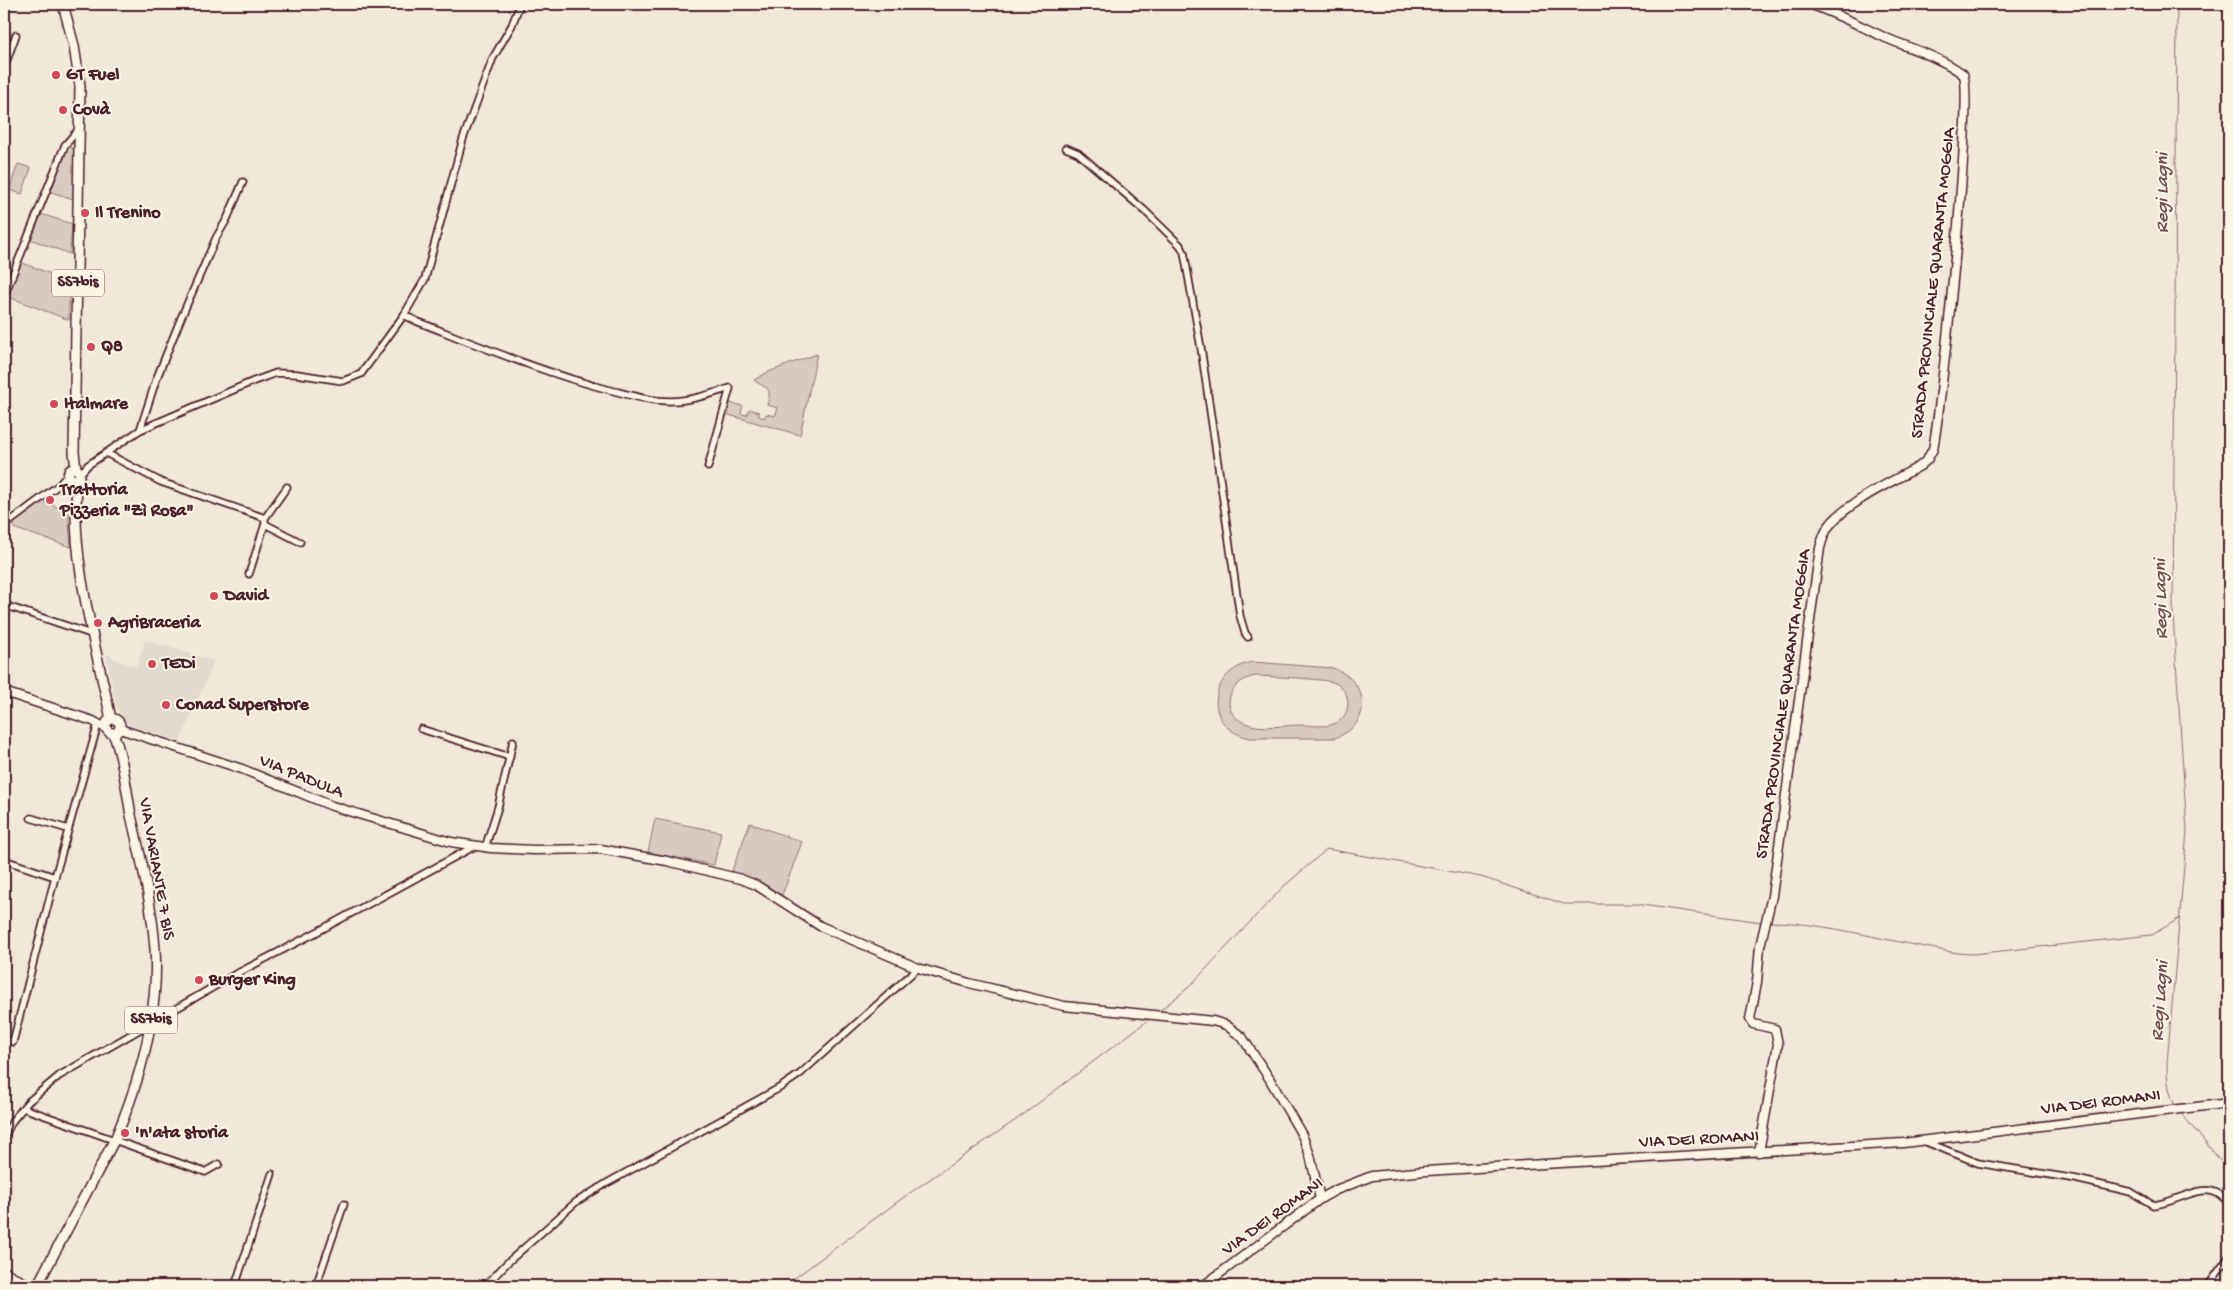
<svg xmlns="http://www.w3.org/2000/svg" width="2233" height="1290" viewBox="0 0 2233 1290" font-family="'Gochi Hand',sans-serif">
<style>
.built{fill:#e4d9cd}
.green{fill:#d8cac0;stroke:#917476;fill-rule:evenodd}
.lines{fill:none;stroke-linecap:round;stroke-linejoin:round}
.stream{stroke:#8b6d6f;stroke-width:1}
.street-casing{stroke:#4a1f2b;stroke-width:9}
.secondary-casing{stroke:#4a1f2b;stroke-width:11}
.primary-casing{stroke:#4a1f2b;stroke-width:12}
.street{stroke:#fcf5e5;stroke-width:5.5}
.secondary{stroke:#fcf5e5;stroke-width:8}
.primary{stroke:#fcf5e5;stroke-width:9}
.poi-dot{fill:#d1495b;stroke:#fcf5e5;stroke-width:2}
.labels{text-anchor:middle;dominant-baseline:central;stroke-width:4;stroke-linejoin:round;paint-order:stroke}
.shield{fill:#fcf5e5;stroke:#7f5f63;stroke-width:1}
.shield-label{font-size:16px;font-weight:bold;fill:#4a1f2b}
.poi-label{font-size:18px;font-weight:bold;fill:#4a1f2b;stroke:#fcf5e5;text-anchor:start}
.street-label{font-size:18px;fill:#4a1f2b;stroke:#fcf5e5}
.water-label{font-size:19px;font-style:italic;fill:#704c53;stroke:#fcf5e5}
</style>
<rect width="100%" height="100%" fill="#f1e8da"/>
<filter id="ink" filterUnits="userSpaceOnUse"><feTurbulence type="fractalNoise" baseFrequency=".02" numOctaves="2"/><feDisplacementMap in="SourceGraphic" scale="10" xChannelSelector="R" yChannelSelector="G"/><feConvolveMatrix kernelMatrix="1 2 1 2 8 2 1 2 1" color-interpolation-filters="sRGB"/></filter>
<g filter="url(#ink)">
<polygon class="built" points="145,640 214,661 180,742 129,725 116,707 106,654 117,660 137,667"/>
<g class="green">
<polygon points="70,147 75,150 75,198 73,199 51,192 66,148"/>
<polygon points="18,164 31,168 22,194 9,190"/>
<polygon points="41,214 72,224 70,254 30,239"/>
<polygon points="20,262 69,281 69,320 6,296"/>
<path d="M817,354l-17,81 -75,-21 4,-11 14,3 -2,8 6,1 2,-6 10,3v4l5,2 2,-4 9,2 3,-8 -11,-3c6,-21 -2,-15 -13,-25l14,-8z"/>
<polygon points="41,501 68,511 71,547 13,528 15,526 12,522"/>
<path d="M1252,662l81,6c37,14 41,56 2,70h-84c-48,-8 -45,-66 1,-76zM1256,676c16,1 67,2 79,7 17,8 17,32 1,40 -9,5 -24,2 -34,2 -17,0 -41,5 -57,-2 -27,-11 -17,-43 11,-47z"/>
<polygon points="655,819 721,832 714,865 648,852"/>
<polygon points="750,823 802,842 781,898 731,873"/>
</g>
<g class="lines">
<g class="stream">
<path d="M1768,922c51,0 102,15 152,24 18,3 35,8 53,8l179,-19 28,-17"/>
<polyline points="1158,1012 1189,987 1282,888 1327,849 1481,877 1564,904 1635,904 1761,922"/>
<path d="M2176,1107c-8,-14 -9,-28 -9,-44l20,-232 -14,-217 4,-610"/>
<polyline points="2180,1112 2229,1171"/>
<polyline points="784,1286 904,1197 1020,1117 1151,1018"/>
</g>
<defs>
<g id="street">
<polyline points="4,68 16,35"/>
<polyline points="1066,148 1078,153 1144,210 1180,245 1184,252 1201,348 1240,616 1245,633 1248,637"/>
<polyline points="4,296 65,145 79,129"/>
<path d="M404,315l12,6c64,25 128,52 194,69 20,5 39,11 60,11 20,0 41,-7 60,-13l-22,79"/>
<polyline points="140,430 156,380 181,318 216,238 227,219 243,182"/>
<polyline points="106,453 161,482 265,518 287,487"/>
<polyline points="80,474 88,465 140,430 254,381 276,373 297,374 343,381 361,374 404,315 425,279 463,139 493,58 512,25 520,4"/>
<polyline points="60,484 71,479"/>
<polyline points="265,521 265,524 300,542"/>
<polyline points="4,526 60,484 68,474"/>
<polyline points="249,574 265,524"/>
<polyline points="4,605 94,635"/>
<polyline points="421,729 510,757"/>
<polyline points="31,818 68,829"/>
<polyline points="485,848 498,807 513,741"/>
<polyline points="4,860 55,877"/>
<polyline points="4,1040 13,1042 55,877 98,724"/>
<polyline points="23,1108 205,1172 219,1164"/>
<polyline points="4,1137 13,1120 28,1102 59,1076 236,974 315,933 473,847"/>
<path d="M1924,1141l54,22 98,16 55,13 22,13c28,-2 55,-31 76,-1"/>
<polyline points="235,1286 272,1174"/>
<polyline points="316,1286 344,1204"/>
<polyline points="485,1286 507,1263 576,1202 607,1183 781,1087 800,1074 918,968"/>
<polyline points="2208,1286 2229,1257"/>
</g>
<g id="secondary">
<polyline points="4,692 93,721 107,729"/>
<polyline points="120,729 242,769 332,806 451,842 491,848 534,850 600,849 667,861 741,879 756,885 820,926 918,968 969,983 1064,1006 1213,1021 1226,1025 1242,1037 1269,1078 1302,1135 1310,1155 1320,1199"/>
<path d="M1759,1152l19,-108 -3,-15 -22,-5 -3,-5 7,-37 3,-36 12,-50 48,-348c2,-8 4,-15 9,-22 17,-23 64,-45 91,-60l7,-6 6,-11c8,-39 42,-358 30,-375 -23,-17 -51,-25 -77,-36 -26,-12 -50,-25 -77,-34"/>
<polyline points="4,1271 30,1286"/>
<polyline points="1203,1286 1320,1199 1336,1190 1372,1176 1426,1171 1903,1143 2229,1103"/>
</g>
<g id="primary">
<polyline points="63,4 74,46 80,86 74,452 76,469"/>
<circle cx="74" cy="474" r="5.5"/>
<path d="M78,479c-10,72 18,168 33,240"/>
<circle cx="113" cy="726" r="7"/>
<path d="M37,1286l79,-149c25,-59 43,-123 39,-188 -3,-45 -14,-90 -24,-134 -4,-21 -9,-64 -18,-81"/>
</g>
</defs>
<use href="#street" class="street-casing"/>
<use href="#secondary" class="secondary-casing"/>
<use href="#primary" class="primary-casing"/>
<use href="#street" class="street"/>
<use href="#secondary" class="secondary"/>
<use href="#primary" class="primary"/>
</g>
</g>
<g class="poi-dot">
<circle cx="56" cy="75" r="5"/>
<circle cx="63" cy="110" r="5"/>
<circle cx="85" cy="213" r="5"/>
<circle cx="91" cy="347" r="5"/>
<circle cx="54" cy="404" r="5"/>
<circle cx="50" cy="500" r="5"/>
<circle cx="214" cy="596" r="5"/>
<circle cx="98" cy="623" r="5"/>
<circle cx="152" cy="664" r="5"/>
<circle cx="166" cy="705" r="5"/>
<circle cx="199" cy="980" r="5"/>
<circle cx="125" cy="1133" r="5"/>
</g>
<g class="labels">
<g class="shield">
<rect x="52" y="269.5" width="52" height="27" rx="4"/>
<rect x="125" y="1006.5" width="52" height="27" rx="4"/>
</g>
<g class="shield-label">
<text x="78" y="283">SS7bis</text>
<text x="151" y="1020">SS7bis</text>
</g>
<g class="poi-label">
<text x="66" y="75">GT Fuel</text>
<text x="73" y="110">Covà</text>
<text x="95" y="213">Il Trenino</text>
<text x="101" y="347">Q8</text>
<text x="64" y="404">Italmare</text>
<text x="60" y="490">Trattoria<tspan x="60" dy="21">Pizzeria "Zì Rosa"</tspan></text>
<text x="224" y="596">David</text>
<text x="108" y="623">AgriBraceria</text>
<text x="162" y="664">TEDi</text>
<text x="176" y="705">Conad Superstore</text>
<text x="209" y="980">Burger King</text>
<text x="135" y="1133">'n'ata storia</text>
</g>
<g class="street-label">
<text transform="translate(1934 283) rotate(-84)">STRADA PROVINCIALE QUARANTA MOGGIA</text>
<text transform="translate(1784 704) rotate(-82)">STRADA PROVINCIALE QUARANTA MOGGIA</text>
<text transform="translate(301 777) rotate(22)">VIA PADULA</text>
<text transform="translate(156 869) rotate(80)">VIA VARIANTE 7 BIS</text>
<text transform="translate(2101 1103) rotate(-7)">VIA DEI ROMANI</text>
<text transform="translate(1699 1140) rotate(-3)">VIA DEI ROMANI</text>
<text transform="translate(1273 1217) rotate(-36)">VIA DEI ROMANI</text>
</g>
<g class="water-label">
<text transform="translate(2163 193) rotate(-90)">Regi Lagni</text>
<text transform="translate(2162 599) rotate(-91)">Regi Lagni</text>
<text transform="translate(2161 1001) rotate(-86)">Regi Lagni</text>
</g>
</g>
<rect width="2233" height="1290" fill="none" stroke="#fcf5e5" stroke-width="20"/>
<rect x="10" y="10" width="2213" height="1270" fill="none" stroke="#4a1f2b" stroke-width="2" filter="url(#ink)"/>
</svg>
